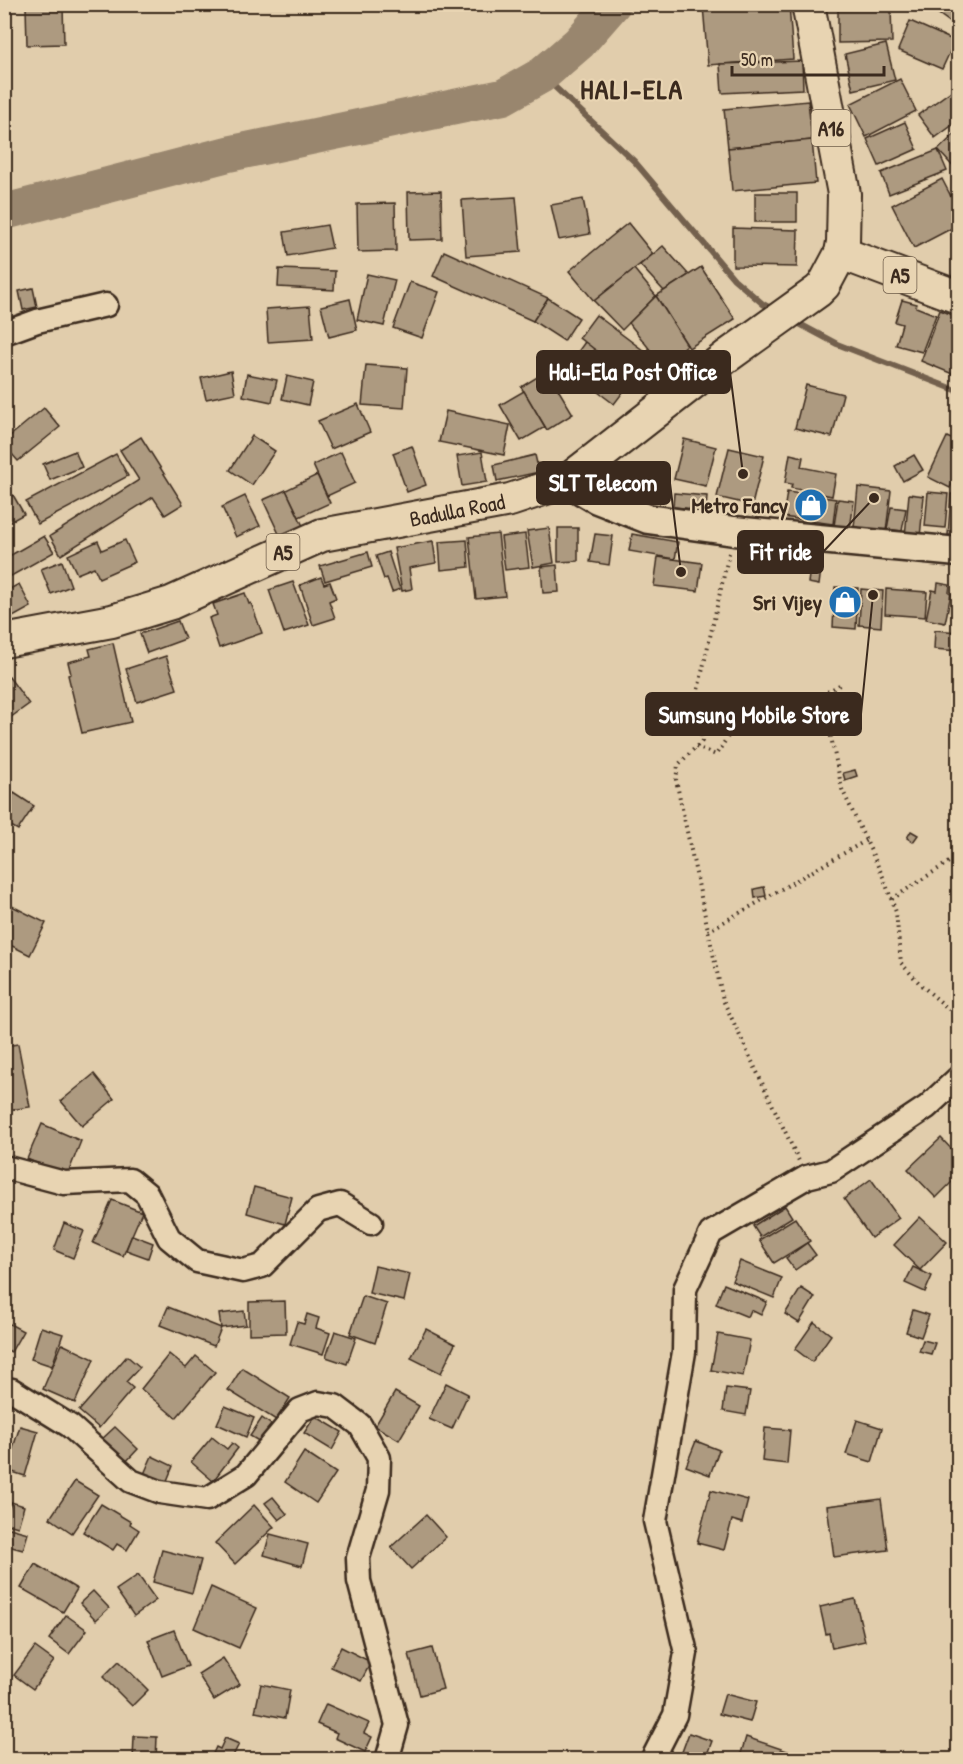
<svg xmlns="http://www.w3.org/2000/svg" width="963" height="1764" viewBox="0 0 963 1764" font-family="'Patrick Hand',sans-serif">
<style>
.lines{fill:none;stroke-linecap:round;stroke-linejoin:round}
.stream{stroke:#73614e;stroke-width:6}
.river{stroke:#99866e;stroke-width:36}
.building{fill:#ad9a80;stroke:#3b2a1e;stroke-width:1.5}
.minor-casing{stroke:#3b2a1e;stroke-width:27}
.major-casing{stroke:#3b2a1e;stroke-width:33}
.highway-casing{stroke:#3b2a1e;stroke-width:36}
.path{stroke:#3b2a1e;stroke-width:4;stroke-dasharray:1.5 4.5;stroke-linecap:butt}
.minor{stroke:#e8d4b2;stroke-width:22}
.major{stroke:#e8d4b2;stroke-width:28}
.highway{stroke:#e8d4b2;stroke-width:32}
.labels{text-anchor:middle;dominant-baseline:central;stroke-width:4.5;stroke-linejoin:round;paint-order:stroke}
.shield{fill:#e8d4b2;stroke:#6f5d4a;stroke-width:1.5}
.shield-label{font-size:21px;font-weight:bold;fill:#3b2a1e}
.poi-label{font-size:22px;font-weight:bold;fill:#3b2a1e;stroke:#e8d4b2;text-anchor:end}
.street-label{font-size:22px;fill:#3b2a1e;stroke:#e8d4b2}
.district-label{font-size:28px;font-weight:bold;letter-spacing:1.5px;fill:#3b2a1e;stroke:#e8d4b2}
.leader{fill:none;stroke:#3b2a1e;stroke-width:2}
.callout-dot{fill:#3b2a1e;stroke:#e8d4b2;stroke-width:2}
.callout{fill:#3b2a1e;stroke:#3b2a1e;stroke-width:2}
.callout-label{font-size:24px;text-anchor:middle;font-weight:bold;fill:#fff}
</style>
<rect width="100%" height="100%" fill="#e1cdac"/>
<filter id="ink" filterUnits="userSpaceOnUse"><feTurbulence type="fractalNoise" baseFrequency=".0167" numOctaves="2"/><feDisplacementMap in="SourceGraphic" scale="12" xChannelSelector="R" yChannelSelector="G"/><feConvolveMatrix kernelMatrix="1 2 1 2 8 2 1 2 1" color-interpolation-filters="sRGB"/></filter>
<g filter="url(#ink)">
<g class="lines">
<g class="stream">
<polyline points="542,75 635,162 734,279 763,304 774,310"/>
<polyline points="794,321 837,344 958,391"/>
</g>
<polyline class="river" points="4,212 228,154 503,97 542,75 579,43 613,4"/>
</g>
<g class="building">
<polygon points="721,4 789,4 793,59 708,65 703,6"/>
<polygon points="836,4 859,4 838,10"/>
<polygon points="942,4 958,4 958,28 936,12"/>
<polygon points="63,6 64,44 27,45 26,7"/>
<polygon points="891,8 892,42 838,43 838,10"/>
<polygon points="910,21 955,41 942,69 898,50"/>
<polygon points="886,44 895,80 853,90 845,54"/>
<polygon points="802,61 803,89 722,93 720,64"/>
<polygon points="900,79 916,111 866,137 850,104"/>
<polygon points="958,86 958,121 935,138 918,115"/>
<polygon points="808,101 812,140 728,148 724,109"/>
<polygon points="905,122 917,149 879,166 867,139"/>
<polygon points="958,131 958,172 938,150"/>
<polygon points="812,140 816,183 732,191 728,148"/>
<polygon points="938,150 947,171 889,194 881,173"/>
<polygon points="942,179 958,210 958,225 914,248 892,205"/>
<polygon points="441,191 442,239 409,240 408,192"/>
<rect x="755" y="193" width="42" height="29"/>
<polygon points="516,197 521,252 466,256 462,200"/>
<polygon points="583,199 590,234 559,240 551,205"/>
<polygon points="395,203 396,251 358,252 357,204"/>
<polygon points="628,223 653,254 594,301 569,271"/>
<polygon points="327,225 332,248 288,256 284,232"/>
<polygon points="733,228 798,230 797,267 733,266"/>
<polygon points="663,246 689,275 664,291 640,265"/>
<polygon points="444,251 548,298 533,321 433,276"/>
<polygon points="958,253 958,287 950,285"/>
<polygon points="701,267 735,319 689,348 656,296"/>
<polygon points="279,269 335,271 334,290 278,287"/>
<polygon points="634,269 656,296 622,330 594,301"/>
<polygon points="367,274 395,280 384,326 357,320"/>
<polygon points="410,282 439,292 422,338 393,328"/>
<polygon points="33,288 37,307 23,310 19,291"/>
<polygon points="656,296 687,345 662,365 629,323"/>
<polygon points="548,298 579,318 564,341 533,321"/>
<polygon points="350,299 357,330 329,337 321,306"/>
<polygon points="902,300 917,304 916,307 936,315 922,352 896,345 902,324 895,322"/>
<polygon points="310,306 313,339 268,342 266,309"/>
<polygon points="940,310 958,317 958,366 955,375 921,361"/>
<polygon points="596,315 648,354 631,377 579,338"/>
<polygon points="585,342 633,379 614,404 566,368"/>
<polygon points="366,365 407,368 404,408 362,405"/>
<polygon points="231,371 235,393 206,399 201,378"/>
<polygon points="547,371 573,414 547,430 521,387"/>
<polygon points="247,374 277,380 272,402 243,396"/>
<polygon points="287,376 313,382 308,405 282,399"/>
<polygon points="806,385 843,394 832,437 795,428"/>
<polygon points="524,391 545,427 521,441 500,405"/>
<polygon points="358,404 370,432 331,449 318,421"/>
<polygon points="44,408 60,427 18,461 4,445 4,441"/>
<polygon points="446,411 510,425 504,455 439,442"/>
<polygon points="252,436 275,451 252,485 230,470"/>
<polygon points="141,437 183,504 165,515 153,497 61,555 50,536 139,480 120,450"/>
<polygon points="947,437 958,442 958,471 950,488 928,477"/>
<polygon points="684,439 716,447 706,486 674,479"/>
<polygon points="412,446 426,485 407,492 393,453"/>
<polygon points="729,448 764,456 752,505 717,497"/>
<polygon points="75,451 82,467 50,480 43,464"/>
<polygon points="341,452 355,483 327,496 313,465"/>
<polygon points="482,452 487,482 462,486 457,456"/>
<polygon points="116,454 128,476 38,524 26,502"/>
<polygon points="790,454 803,457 801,467 836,474 832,496 791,488 792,484 785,483"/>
<polygon points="535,455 539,472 497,481 494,465"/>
<polygon points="914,455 923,470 903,481 895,466"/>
<polygon points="317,475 330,503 299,517 286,490"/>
<polygon points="858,487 891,491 886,531 854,527"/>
<polygon points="286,490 304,528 281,538 263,500"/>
<polygon points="787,492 836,499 833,524 783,517"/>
<polygon points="928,492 948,494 945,528 925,526"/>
<polygon points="674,493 707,496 706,510 673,507"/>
<polygon points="909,494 924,496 920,537 905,536"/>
<polygon points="951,494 958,494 958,536 948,535"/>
<polygon points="13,495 24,514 4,525 4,500"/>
<polygon points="245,496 260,526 236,537 222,507"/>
<polygon points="838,499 854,501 850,529 834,526"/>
<polygon points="891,507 906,509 902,531 887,529"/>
<polygon points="549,528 554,563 533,567 527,531"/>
<polygon points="558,528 578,528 578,561 558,562"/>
<polygon points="498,534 505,596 476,599 469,537"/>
<polygon points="525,534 529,567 505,570 501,537"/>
<polygon points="595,534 613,536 609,565 590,562"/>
<polygon points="632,534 678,542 675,559 629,551"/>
<polygon points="44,536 54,552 4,580 4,559"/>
<polygon points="125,540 135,562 99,578 94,567 77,574 68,555 98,541 102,550"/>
<polygon points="467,540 469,567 441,570 439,542"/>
<polygon points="433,541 436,563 409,568 412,589 402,591 394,548"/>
<polygon points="368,552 372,567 325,581 320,566"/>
<polygon points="388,552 400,589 392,592 387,578 384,579 376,556"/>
<polygon points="658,557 702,563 698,591 654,586"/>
<polygon points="62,561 71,586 51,594 41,569"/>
<polygon points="557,565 559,592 543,593 541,567"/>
<polygon points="810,568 821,569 819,585 808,583"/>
<polygon points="321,577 324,584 330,582 336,598 329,601 335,618 313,625 300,585"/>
<polygon points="293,582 309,625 284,633 269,590"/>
<polygon points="938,583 950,585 949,593 951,594 945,623 926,619 932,590 937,591"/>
<polygon points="19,584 31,607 4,622 4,592"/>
<polygon points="835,587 858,588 856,629 833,627"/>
<polygon points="861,589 883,591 881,627 859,625"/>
<polygon points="886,589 927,592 925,617 885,614"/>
<polygon points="245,593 249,604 251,603 262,633 219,648 209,618 217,615 213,604"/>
<polygon points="178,621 185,639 147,653 140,634"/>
<polygon points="935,630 958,632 958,651 934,649"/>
<polygon points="113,643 131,722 82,733 68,675 71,674 68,662 91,656 89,649"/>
<polygon points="166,656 177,689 137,702 126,669"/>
<polygon points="9,677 29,704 7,720 4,716 4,680"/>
<polygon points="855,770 857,776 845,780 843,773"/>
<polygon points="14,793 34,806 18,830 4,822 4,807"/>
<polygon points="911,831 918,835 913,842 907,838"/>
<polygon points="764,887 766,896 755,898 754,889"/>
<polygon points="6,903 46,923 30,955 4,942"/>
<polygon points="18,1044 30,1107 4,1111 4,1046"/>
<polygon points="94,1074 114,1099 82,1126 61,1101"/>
<polygon points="42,1124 81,1141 67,1176 27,1159"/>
<polygon points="941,1138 958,1156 958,1176 936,1198 908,1169"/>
<polygon points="871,1179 899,1218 871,1238 844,1199"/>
<polygon points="254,1187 292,1197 285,1224 247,1213"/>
<polygon points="112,1200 142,1212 123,1256 93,1243"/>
<polygon points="785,1206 792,1217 760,1237 753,1226"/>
<polygon points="920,1217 947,1242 920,1270 894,1245"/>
<polygon points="795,1218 810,1241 774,1263 759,1240"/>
<polygon points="64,1223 84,1231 73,1258 54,1250"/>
<polygon points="132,1235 153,1243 148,1258 126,1250"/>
<polygon points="807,1243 816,1255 795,1270 786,1258"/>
<polygon points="740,1261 782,1278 774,1298 732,1281"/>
<polygon points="375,1266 410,1274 404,1301 369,1293"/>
<polygon points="913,1267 932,1276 925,1292 905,1283"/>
<polygon points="724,1284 767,1302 761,1315 751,1310 748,1317 716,1304"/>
<polygon points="801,1288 815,1297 799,1323 785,1314"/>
<polygon points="363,1296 387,1304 375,1343 350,1334"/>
<polygon points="285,1301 286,1333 249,1334 249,1302"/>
<polygon points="168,1307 221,1328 214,1346 160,1325"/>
<polygon points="913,1310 929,1315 921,1337 906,1332"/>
<polygon points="244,1311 246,1325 221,1328 219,1314"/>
<polygon points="307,1314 319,1318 316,1328 330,1333 323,1354 290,1344 297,1322 304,1324"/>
<polygon points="4,1321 23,1331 11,1352 4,1348"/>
<polygon points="814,1322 831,1335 812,1362 795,1349"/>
<polygon points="41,1327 63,1334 52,1366 31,1359"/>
<polygon points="426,1329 455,1344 441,1373 411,1358"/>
<polygon points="335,1331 356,1338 347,1364 326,1357"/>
<polygon points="718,1334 750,1340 743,1376 711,1370"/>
<polygon points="923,1340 935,1343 931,1354 919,1351"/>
<polygon points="62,1344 94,1359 75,1403 43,1389"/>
<polygon points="169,1354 186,1368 196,1356 215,1372 176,1418 141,1389"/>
<polygon points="127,1356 140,1367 126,1382 133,1388 99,1428 79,1411"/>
<polygon points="242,1368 290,1398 276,1420 228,1390"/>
<polygon points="446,1383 468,1394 452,1429 429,1419"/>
<polygon points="726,1388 750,1391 746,1415 723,1411"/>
<polygon points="395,1392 419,1406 399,1440 375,1426"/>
<polygon points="225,1406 254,1418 246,1437 217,1424"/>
<polygon points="315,1416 342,1432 332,1450 304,1433"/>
<polygon points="262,1418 273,1426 262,1443 250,1436"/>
<polygon points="857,1420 882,1428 872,1462 846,1454"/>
<polygon points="20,1426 38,1431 25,1476 6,1470"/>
<polygon points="115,1427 138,1449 124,1464 101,1440"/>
<polygon points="765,1428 790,1430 787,1464 762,1461"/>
<polygon points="212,1437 227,1449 232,1443 238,1448 213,1481 191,1462"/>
<polygon points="696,1441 719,1450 710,1475 686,1466"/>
<polygon points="304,1452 336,1473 316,1503 285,1482"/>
<polygon points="152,1456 173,1466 166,1483 144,1474"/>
<polygon points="75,1481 98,1495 72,1533 50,1518"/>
<polygon points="711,1490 748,1500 742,1523 732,1520 724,1550 697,1543"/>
<polygon points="273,1497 287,1514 279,1520 265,1503"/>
<polygon points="881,1499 888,1550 834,1557 827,1506"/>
<polygon points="11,1502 24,1506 18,1527 4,1523"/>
<polygon points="101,1504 131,1522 130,1524 139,1530 127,1550 117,1544 113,1550 83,1532"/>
<polygon points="254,1505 274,1527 235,1564 215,1543"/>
<polygon points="426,1515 446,1537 411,1569 391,1547"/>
<polygon points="6,1527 28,1533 23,1550 4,1545"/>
<polygon points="270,1534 308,1544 302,1566 264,1555"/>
<polygon points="162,1550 201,1560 192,1593 153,1582"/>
<polygon points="35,1564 77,1589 63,1612 21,1588"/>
<polygon points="138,1575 156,1600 134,1616 116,1590"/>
<polygon points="211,1587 257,1608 239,1648 194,1628"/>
<polygon points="93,1591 109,1608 96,1620 80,1603"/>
<polygon points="855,1599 865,1641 832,1648 829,1633 826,1634 820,1607"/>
<polygon points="66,1615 87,1630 69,1654 49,1639"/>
<polygon points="174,1630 188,1666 162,1676 148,1640"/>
<polygon points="35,1647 54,1661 33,1689 14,1675"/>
<polygon points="341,1647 371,1662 361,1681 331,1667"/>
<polygon points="432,1648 443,1689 420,1695 409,1654"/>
<polygon points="223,1658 240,1684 214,1700 198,1674"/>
<polygon points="119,1661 148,1690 132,1706 103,1677"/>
<polygon points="4,1670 12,1676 4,1685"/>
<polygon points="261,1684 290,1690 285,1718 255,1712"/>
<polygon points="725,1694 756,1702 750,1722 719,1714"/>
<polygon points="326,1704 369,1723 364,1733 372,1737 365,1752 335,1738 337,1733 317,1724"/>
<polygon points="689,1733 712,1741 705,1760 679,1760"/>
<polygon points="134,1736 157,1737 156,1760 133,1760"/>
<polygon points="746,1737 790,1752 787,1760 739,1760"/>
<polygon points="225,1738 239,1744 233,1756 241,1760 210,1760 216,1747 220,1749"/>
</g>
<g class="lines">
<defs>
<g id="minor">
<polyline points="4,333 37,321 106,305"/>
<polyline points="4,1167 64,1183 130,1180 147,1194 169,1238 197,1261 243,1271 262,1266 318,1210 340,1204 371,1223"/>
<polyline points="4,1389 12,1390 70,1426 131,1481 160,1492 207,1499 246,1475 300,1410 318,1403 335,1406 360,1425 379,1458 378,1490 358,1558 359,1581 397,1725 387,1760"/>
<polyline points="652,1760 675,1715 686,1653 655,1521 684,1352 685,1289 711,1233 807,1177 831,1171 927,1107 958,1078"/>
</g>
<polyline id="major" points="567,481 597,499 648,519 734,531 958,552"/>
<g id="highway">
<polyline points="841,253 958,297"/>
<polyline points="4,641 112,621 171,603 322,535 510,500 567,481 726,357 818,291 824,285 841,253 843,242 844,194 808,4"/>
</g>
</defs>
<use href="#minor" class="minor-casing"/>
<use href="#major" class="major-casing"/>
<use href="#highway" class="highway-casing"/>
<g class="path">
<polyline points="729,553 696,699 702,741 678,765 676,780 723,1000 799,1161"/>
<polyline points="822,695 842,789 884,879 896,912 901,963 922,986 958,1017"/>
<polyline points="696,747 716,755 734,727 753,723 791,702 822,695 843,683"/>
<polyline points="892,899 958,856"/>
<polyline points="708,931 867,840"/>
</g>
<use href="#minor" class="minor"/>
<use href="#major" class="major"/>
<use href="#highway" class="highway"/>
</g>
</g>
<defs>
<symbol id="shop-disc" viewBox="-11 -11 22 22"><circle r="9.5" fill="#1f6fb2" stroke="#e8d4b2"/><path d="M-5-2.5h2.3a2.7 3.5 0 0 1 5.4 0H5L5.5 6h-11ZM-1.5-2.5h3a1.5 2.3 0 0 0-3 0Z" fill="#fff"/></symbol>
</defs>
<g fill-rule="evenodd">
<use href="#shop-disc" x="792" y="486" width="38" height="38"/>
<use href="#shop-disc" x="826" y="583" width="38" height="38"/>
</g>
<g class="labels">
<g class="shield">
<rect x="811.5" y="110" width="39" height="36" rx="4.5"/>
<rect x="883.5" y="257" width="33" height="36" rx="4.5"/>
<rect x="266.5" y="534" width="33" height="36" rx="4.5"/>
</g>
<g class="shield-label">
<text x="831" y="128">A16</text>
<text x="900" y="275">A5</text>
<text x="283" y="552">A5</text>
</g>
<g class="poi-label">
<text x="788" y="505">Metro Fancy</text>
<text x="822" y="602">Sri Vijey</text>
</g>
<g class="street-label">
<text transform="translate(457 510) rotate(-11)">Badulla Road</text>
</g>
<g class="district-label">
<text x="632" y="89">HALI-ELA</text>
</g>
</g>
<path class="leader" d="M743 474L730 372M681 572L670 483M874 498L823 552M873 595L861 714"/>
<g class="callout-dot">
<circle cx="743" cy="474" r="6"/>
<circle cx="681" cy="572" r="6"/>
<circle cx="874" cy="498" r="6"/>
<circle cx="873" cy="595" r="6"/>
</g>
<g class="callout">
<rect x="537" y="351" width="193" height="42" rx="6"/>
<rect x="537" y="462" width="133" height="42" rx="6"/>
<rect x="738" y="531" width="85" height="42" rx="6"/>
<rect x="646" y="693" width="215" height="42" rx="6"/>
</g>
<g class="callout-label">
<text x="633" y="380">Hali-Ela Post Office</text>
<text x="603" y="491">SLT Telecom</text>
<text x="781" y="560">Fit ride</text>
<text x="754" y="723">Sumsung Mobile Store</text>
</g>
<rect width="963" height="1764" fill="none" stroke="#e8d4b2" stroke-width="24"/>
<rect x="12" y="12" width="939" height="1740" fill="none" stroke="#3b2a1e" stroke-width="2" filter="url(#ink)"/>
<path d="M732 66v9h152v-9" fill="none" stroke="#3b2a1e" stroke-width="3"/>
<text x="741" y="66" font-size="18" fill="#3b2a1e" stroke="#e8d4b2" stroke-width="4.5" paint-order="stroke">50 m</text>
</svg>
